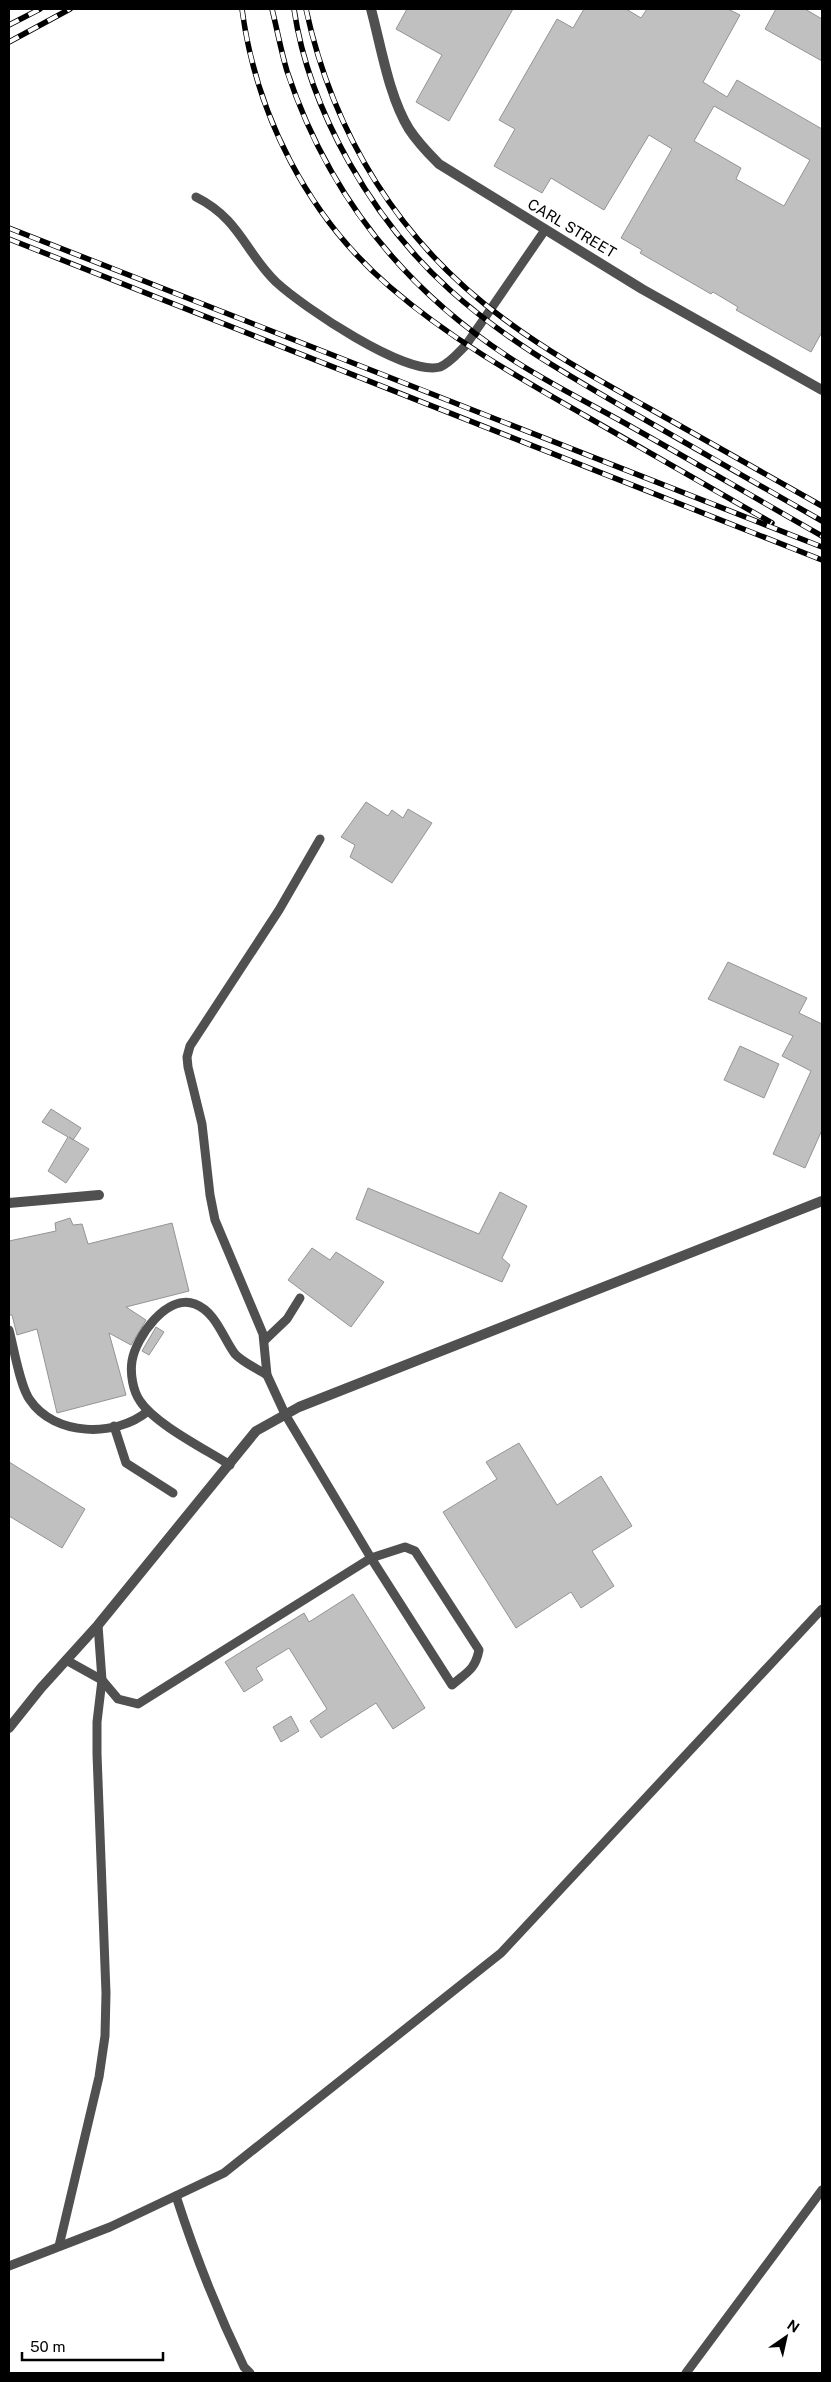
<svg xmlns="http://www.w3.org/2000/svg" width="831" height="2382" viewBox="0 0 831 2382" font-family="'Public Sans',sans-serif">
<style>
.building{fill:#c0c0c0;stroke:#949494;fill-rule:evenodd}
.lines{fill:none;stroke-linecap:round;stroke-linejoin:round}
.service{stroke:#505050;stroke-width:9}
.minor{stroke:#505050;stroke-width:10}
.rail-casing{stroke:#000;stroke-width:5.5}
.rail{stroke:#fff;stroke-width:4;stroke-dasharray:11;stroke-linecap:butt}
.labels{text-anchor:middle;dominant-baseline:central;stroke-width:4.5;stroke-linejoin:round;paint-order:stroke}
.street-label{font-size:15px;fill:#000;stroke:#fff}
</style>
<rect width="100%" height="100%" fill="#fff"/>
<g class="building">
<polygon points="407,9 513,9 449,121 416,102 442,55 396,29"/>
<path d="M584,9h42l15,9 6,-9h81l12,6 -37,67 24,15 10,-17 85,49v203l-11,20 -75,-42 2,-3 -25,-15 -2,2 -71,-41 2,-3 -21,-12 51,-89 -23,-14 -45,75 -53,-32 -9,15 -48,-27 21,-37 -16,-9 58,-101 16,9zM714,106l96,54 -26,46 -48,-27 5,-11 -47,-27z"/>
<polygon points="776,9 805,9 822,19 822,61 765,29"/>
<polygon points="366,802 388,816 392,810 403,818 408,809 432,823 392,883 350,857 355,845 341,837"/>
<polygon points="728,962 807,998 799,1013 822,1024 822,1130 805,1168 773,1154 811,1071 782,1056 793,1036 708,999"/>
<polygon points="740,1046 779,1064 764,1098 724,1080"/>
<polygon points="51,1109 81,1128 73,1140 69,1137 89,1149 66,1183 48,1171 68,1137 42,1122"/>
<polygon points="368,1188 479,1234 500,1192 527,1206 502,1258 510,1265 502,1282 356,1219"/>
<polygon points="70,1218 73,1225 82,1224 88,1244 172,1223 189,1291 126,1307 146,1320 131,1345 109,1333 126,1395 57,1413 37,1329 17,1335 12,1315 9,1315 9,1241 56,1231 55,1223"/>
<polygon points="312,1248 330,1260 336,1252 384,1282 351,1327 288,1280"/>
<polygon points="156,1327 164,1332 149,1355 142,1351"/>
<polygon points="519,1443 557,1505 601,1476 632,1526 592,1551 614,1586 581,1608 571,1592 516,1628 443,1512 497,1479 486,1462"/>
<polygon points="9,1462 85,1509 62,1548 9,1516"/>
<polygon points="353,1594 425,1708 393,1729 376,1703 321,1738 310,1721 327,1709 289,1648 256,1668 263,1680 244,1692 225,1662 304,1613 309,1622"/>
<polygon points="291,1716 299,1731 281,1742 273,1727"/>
</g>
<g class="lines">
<g class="service">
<path d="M196,197c44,22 49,55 80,85 26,24 130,95 164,85 10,-4 18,-14 26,-22l79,-115"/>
<path d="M9,1330c5,18 11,57 21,70 24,36 86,38 118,11"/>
<polyline points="265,1340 287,1319 300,1298"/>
<polyline points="114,1426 126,1463 173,1493"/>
<path d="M230,1465c-25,-16 -75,-41 -90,-64 -7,-10 -10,-27 -8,-40 4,-24 35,-68 63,-57 21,8 28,34 40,50 7,8 23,15 32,21"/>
<path d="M66,1660l36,20 16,19 20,5 233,-146 34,-11 10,4 64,99c-4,20 -12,22 -27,35l-81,-127 -86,-144 -18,-39 -4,-41 -48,-114 -5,-25 -8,-71 -14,-57 -1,-10 3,-11 89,-136 41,-71"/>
<path d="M176,2196c19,59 41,115 68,171l6,6"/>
<polyline points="59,2246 99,2077 105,2036 106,1993 97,1754 97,1722 102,1680 98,1625"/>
<polyline points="9,2266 110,2227 224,2173 501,1953 822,1609"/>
<polyline points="686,2373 822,2190"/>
</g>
<g class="minor">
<path d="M371,9c10,37 18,88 38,120 9,14 19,24 30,35l203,125 180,101"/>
<polyline points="9,1203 99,1195"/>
<polyline points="9,1728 41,1688 98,1625 256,1431 299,1407 822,1201"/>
</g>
<defs>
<g id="rail">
<path d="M242,9c14,106 66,208 148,278 59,51 126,89 194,128 62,36 125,72 188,108"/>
<path d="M272,9c5,20 9,42 15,62 40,121 114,215 220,285 36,24 76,44 114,65 68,38 134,77 201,115"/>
<path d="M294,9c15,102 79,212 156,281 53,48 116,84 178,120 65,37 130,74 194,111"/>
<path d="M306,9c27,125 94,234 198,310 44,33 93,60 141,87 59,33 118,67 177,100"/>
<polyline points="9,25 40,9"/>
<polyline points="9,42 70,9"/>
<polyline points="9,228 822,547"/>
<polyline points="9,239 822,560"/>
</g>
</defs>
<use href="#rail" class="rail-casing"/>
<use href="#rail" class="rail"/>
</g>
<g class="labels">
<g class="street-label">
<text transform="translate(572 228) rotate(31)">CARL STREET</text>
</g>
</g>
<rect width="831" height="2382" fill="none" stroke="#000000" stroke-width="20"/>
<g transform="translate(786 2337) rotate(34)" stroke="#ffffff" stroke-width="4" paint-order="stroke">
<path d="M0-4L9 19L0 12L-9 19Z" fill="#000000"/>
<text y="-8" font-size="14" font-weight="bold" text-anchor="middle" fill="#000000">N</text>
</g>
<path d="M22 2352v8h141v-8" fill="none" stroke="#000000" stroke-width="2.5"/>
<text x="30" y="2352" font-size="15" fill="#000000" stroke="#ffffff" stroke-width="4" paint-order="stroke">50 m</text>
</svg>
